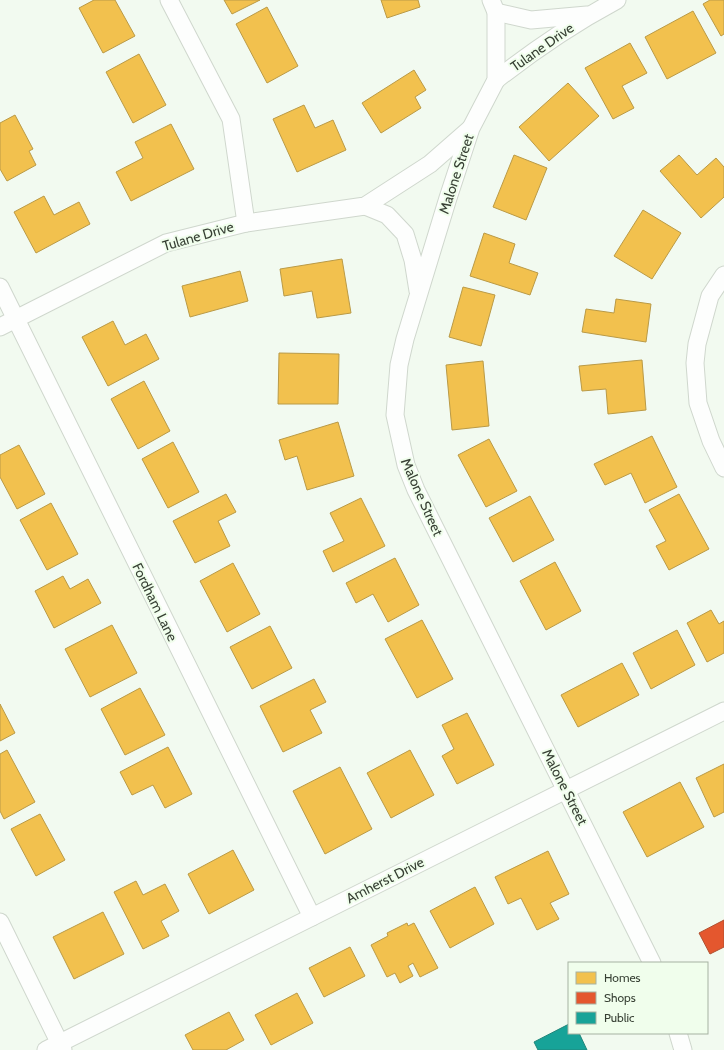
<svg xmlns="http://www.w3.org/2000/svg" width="724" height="1050" viewBox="0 0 724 1050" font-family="Cabin,sans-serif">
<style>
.homes{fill:#f2c14e;stroke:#ba9a46}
.shops{fill:#e4572e;stroke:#b05030}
.public{fill:#17a398;stroke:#21857a}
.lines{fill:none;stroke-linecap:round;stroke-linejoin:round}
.minor-casing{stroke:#cfd7cd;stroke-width:19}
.minor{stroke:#fdfefd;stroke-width:17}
.labels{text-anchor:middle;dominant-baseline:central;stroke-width:4;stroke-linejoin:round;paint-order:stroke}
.street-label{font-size:14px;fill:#374034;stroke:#f0feec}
</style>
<rect width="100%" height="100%" fill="#f2faf0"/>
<g class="homes">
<polygon points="94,0 115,0 135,36 103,53 79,8"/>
<polygon points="224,0 260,0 232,14"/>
<polygon points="381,0 418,0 420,7 387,18"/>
<polygon points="710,0 724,0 724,34 721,36 703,4"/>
<polygon points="267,7 298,66 267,83 236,24"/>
<polygon points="693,11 716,53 667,79 645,37"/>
<polygon points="630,43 647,73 622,86 634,108 613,119 585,68"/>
<polygon points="139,54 166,105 133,123 106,72"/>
<polygon points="414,70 426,90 415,97 421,108 381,133 362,103"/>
<polygon points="568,83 599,116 549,161 519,127"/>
<polygon points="304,105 315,128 333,120 346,150 297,172 273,119"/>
<polygon points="15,115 33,149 29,151 36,165 7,181 0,169 0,123"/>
<polygon points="171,124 194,169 131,201 116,172 143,158 135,142"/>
<polygon points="514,155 547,168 526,220 493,207"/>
<polygon points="679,155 697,175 716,158 724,167 724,197 701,218 660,171"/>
<polygon points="44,196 54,215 79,202 90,224 36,253 14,212"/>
<polygon points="643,210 681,233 652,279 614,256"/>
<polygon points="484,233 515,244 509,263 538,273 530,295 470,276"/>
<polygon points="342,259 351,313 317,318 312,291 284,296 280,269"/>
<polygon points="240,271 248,301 190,317 182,286"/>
<polygon points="463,287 495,295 481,346 449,337"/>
<polygon points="616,299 651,304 646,342 582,332 586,309 614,313"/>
<polygon points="113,321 125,345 146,334 159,359 108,386 82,337"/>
<polygon points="279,353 339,354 338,404 278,404"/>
<polygon points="642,360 646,410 608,414 606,389 582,391 579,366"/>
<polygon points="483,361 489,426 452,430 446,365"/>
<polygon points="144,381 170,431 138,449 111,399"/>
<polygon points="338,422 354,476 307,490 297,456 285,460 279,440"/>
<polygon points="652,436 677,487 645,503 631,473 605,485 594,464"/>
<polygon points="489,439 517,491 486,507 458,455"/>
<polygon points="173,442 199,492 168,508 142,459"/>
<polygon points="19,445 45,494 17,509 0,477 0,455"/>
<polygon points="226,494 236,512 218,521 230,546 195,563 173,521"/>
<polygon points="679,494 709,549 669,570 656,546 666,541 649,510"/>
<polygon points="530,496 554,540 513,562 489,518"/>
<polygon points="361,498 385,546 333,572 323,551 344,541 330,513"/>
<polygon points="51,503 78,554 47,570 20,520"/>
<polygon points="395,558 419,605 388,622 373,594 356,603 346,583"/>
<polygon points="555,562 581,611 546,630 520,581"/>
<polygon points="233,563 260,614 227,632 200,581"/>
<polygon points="63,576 70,589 88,579 101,603 54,628 35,591"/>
<polygon points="711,610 719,624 724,621 724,653 707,662 687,623"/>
<polygon points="422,620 453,679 417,698 385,639"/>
<polygon points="112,625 137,673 90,697 65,649"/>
<polygon points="270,626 292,668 252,689 230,647"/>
<polygon points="677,630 695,665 651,689 633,653"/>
<polygon points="622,663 639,695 578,727 561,695"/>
<polygon points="314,679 326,702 310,710 322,733 283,752 260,706"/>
<polygon points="140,688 165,735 125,755 101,709"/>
<polygon points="0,704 15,733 0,741"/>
<polygon points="467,713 494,765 457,784 442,756 454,749 442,725"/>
<polygon points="168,747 192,794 165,808 153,785 132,795 120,772"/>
<polygon points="7,750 35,802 4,819 0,811 0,754"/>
<polygon points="410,750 434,795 391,818 367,773"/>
<polygon points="724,764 724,812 714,817 696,778"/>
<polygon points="340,767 372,829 325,854 293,791"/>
<polygon points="680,782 704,827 647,857 623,812"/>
<polygon points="40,814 65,860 36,876 11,829"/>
<polygon points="233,850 254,890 209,914 188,874"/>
<polygon points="548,851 569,894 550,903 559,919 537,930 521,898 508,904 495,877"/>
<polygon points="136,881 143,895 165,884 179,911 161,921 169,936 143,949 114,892"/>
<polygon points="475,887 494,924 450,948 430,911"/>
<polygon points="103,912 124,954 74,979 53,937"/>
<polygon points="407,923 408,926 414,923 438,968 420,977 413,963 408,966 413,976 400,983 395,973 387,977 371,945 388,936 387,933"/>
<polygon points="350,947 365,976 324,997 309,968"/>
<polygon points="297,993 313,1023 271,1045 255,1015"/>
<polygon points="229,1012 244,1040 226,1050 193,1050 185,1035"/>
</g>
<polygon class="shops" points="724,920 724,947 710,954 699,933"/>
<polygon class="public" points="569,1024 569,1033 579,1033 587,1050 538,1050 534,1042"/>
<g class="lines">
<defs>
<g id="minor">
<polyline points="169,0 231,119 246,223"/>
<polyline points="491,0 496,12 496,80 471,128 448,198 405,339 399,365 395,415 406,465 416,490 652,963"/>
<polyline points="496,12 531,20 587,15"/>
<path d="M496,80c38,-30 78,-57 121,-80"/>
<polyline points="365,206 387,215 405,234 413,260 418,291"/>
<polyline points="724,275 710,296 697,344 695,363 698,403 711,441 724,468"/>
<polyline points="0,287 312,917"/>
<polyline points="0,327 166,243 246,223 365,206 430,164 470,129"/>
<polyline points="0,922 63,1050"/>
<polyline points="678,1033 683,1050"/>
<polyline points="46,1050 724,711"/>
</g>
</defs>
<use href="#minor" class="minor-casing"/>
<use href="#minor" class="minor"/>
</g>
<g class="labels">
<g class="street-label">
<text transform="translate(542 47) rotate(-35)">Tulane Drive</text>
<text transform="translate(456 174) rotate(-72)">Malone Street</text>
<text transform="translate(198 236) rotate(-16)">Tulane Drive</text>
<text transform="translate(422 497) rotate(66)">Malone Street</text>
<text transform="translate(155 602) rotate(64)">Fordham Lane</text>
<text transform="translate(565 787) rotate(63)">Malone Street</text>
<text transform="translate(385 880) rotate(-27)">Amherst Drive</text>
</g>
</g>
<rect x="568" y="962" width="140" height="72" fill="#f0feec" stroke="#a6b2a2"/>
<rect x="576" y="972" width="20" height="12" fill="#f2c14e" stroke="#a6b2a2"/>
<text x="604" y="982" font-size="12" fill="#374034">Homes</text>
<rect x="576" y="992" width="20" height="12" fill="#e4572e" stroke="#a6b2a2"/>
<text x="604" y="1002" font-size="12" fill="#374034">Shops</text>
<rect x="576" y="1012" width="20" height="12" fill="#17a398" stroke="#a6b2a2"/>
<text x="604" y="1022" font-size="12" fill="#374034">Public</text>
</svg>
